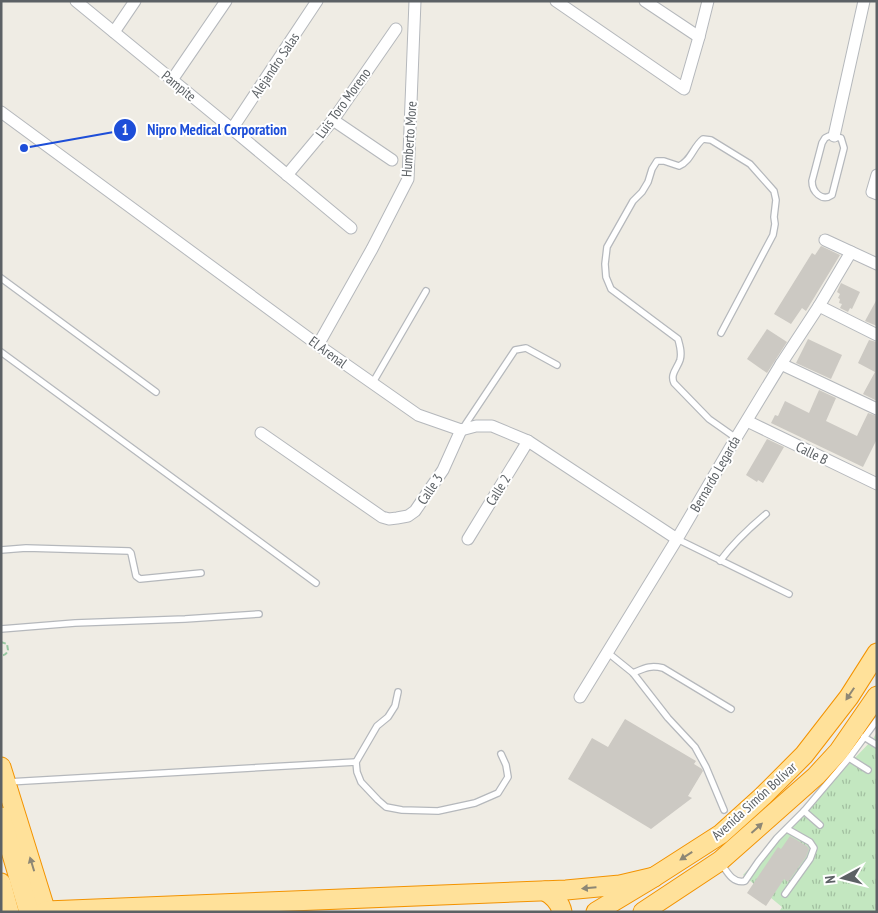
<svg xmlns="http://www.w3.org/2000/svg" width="878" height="913" viewBox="0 0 878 913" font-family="'PT Sans Narrow',sans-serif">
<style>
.grass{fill:url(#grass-tufts)}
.building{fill:#ccc9c3}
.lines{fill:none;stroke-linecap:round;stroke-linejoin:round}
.service-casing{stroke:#b5b8bc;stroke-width:8}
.minor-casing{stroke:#b5b8bc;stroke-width:13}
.trunk-casing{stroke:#f39300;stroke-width:21}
.path{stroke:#99c8a3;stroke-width:2;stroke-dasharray:5 2.5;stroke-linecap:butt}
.service{stroke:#fff;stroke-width:5.5}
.minor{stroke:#fff;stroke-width:11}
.trunk{stroke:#ffe19a;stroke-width:19}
.oneway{fill:#8d8775}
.labels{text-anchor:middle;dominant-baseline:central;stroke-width:4;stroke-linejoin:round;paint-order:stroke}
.street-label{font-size:14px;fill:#5c6165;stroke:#fff}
.leader{fill:none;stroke:#1d4ed8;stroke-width:2}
.callout-dot{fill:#1d4ed8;stroke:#fff;stroke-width:2}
.mark-label{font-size:15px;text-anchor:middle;font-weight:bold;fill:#fff}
.callout-label{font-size:15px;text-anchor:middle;font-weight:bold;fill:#1d4ed8;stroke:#fff;stroke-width:4;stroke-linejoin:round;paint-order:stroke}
</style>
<defs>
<pattern id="grass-tufts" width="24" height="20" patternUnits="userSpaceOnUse" patternTransform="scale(1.25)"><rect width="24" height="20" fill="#c3e7c0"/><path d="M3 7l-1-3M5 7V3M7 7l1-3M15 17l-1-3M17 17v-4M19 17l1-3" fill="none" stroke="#a2bfa0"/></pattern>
</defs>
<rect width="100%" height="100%" fill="#efece4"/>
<polygon class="grass" points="877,732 877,912 779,912 782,907 743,875 873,739"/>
<g class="building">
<polygon points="821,246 840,255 806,311 802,308 791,324 774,314 812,253 815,255"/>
<polygon points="841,283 860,292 852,309 850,308 848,312 840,308 842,304 839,303 840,299 838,298 840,294 837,292"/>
<polygon points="877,299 877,326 865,321"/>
<polygon points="767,329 787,342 767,373 747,359"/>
<polygon points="808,339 842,355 831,379 796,363"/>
<polygon points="869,340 877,342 877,401 863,394 875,372 858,363"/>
<polygon points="819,390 836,398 826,421 857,436 868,413 877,416 877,439 863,467 771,423 775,415 778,416 785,401 809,413"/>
<polygon points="767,439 784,447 763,483 758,480 757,482 746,475"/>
<polygon points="625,719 696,761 694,764 702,769 703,771 688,796 692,798 651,829 568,779 592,738 608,747"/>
<polygon points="790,836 807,846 809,849 806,857 788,882 784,879 766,906 747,893 778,847 781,849"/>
</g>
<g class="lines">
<defs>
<g id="service">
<path d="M829,136l12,2 3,10 -12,47c-10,7 -20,-3 -20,-14l10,-38 3,-5z"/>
<polyline points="1,278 156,392"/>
<path d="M721,333l52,-98 2,-11 -1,-7 2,-17 -2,-9 -24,-27 -39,-24 -8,-1c-10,8 -12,22 -24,27l-15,-5h-7l-5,8 -4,13 -6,10 -9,9 -26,46 -2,17 1,13 5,12 67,50c2,7 4,14 2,21 -3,9 -10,14 -6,23l35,36 27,19"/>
<polyline points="1,352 316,583"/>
<polyline points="372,384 426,291"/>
<polyline points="463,428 515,350 526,348 557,365"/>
<polyline points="677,539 789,594"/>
<polyline points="1,550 26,548 129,551 131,553 136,576 140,579 201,573"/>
<path d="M720,561c14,-19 28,-32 46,-47"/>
<polyline points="1,629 75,623 185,619 259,614"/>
<polyline points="607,652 633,673 668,718 695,747 706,767 724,810"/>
<path d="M633,673c12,-5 17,-8 30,-5l68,41"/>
<polyline points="864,737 877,745"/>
<polyline points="849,758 868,770"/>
<polyline points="356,762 377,726 388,717 395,706 398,692"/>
<polyline points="8,782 356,762 357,772 361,782 378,800 386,807 402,810 438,811 475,803 498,793 508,777 506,765 501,754"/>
<polyline points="804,811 820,825"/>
<path d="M721,863c6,9 12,21 24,18l13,-19 19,-24 27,-27 45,-53 28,-38"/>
<polyline points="785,894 810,859 814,848 810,842 787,829"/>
</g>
<g id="minor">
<polyline points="76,1 232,129 351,228"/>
<polyline points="556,1 684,89 699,37 708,1"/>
<polyline points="645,1 699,37"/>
<polyline points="114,32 135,1"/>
<polyline points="172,80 226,1"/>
<polyline points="1,112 318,345 418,415 461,430 476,426 492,426 528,441 677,539"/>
<polyline points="333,120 392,160"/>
<polyline points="232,129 317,1"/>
<polyline points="834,136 864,1"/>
<polyline points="287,175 333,120 396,29"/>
<polyline points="877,175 872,192 877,194"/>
<polyline points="825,240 877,264"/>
<polyline points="819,306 877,335"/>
<polyline points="318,345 372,249 408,179 415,1"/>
<polyline points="781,364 877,409"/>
<polyline points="747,421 877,484"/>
<polyline points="261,433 382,517 389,519 397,518 408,516 415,511 443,470 461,430"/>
<polyline points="468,539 528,441"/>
<polyline points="580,697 677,539 736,438 781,364 819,306 851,252"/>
</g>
<g id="trunk">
<polyline points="1,767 46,912"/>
<polyline points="1,817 29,912"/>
<polyline points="1,883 9,912"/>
<path d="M545,891c9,5 15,11 17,21"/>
<polyline points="46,911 566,890 620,885 654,877"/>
<polyline points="596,912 654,877 721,834 763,796 804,755 849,697 877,653"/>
<polyline points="643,912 720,861 816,776 839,751 877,696"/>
</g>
</defs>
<use href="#service" class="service-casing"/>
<use href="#minor" class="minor-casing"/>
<use href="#trunk" class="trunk-casing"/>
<path class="path" d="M1,642l6,2 1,6c-1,3 -3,6 -7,5"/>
<use href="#service" class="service"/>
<use href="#minor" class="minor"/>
<use href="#trunk" class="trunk"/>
</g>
<defs><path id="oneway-solid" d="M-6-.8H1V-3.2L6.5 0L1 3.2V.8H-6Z" transform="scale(1.25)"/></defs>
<g class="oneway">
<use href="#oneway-solid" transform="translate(850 694) rotate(124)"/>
<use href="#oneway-solid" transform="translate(757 828) rotate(-42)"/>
<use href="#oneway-solid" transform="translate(686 856) rotate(147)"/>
<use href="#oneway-solid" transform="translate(32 864) rotate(-107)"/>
<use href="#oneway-solid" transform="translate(589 888) rotate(175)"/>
</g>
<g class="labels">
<g class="street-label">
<text transform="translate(275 65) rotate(-56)">Alejandro Salas</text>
<text transform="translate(179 86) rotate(39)">Pampite</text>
<text transform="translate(343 103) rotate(-54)">Luis Toro Moreno</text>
<text transform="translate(409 139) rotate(-86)">Humberto More</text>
<text transform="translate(328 352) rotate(36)">El Arenal</text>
<text transform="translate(812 453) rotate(26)">Calle B</text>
<text transform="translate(715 474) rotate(-60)">Bernardo Legarda</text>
<text transform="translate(430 489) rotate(-56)">Calle 3</text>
<text transform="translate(498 490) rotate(-58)">Calle 2</text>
<text transform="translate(754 801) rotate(-42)">Avenida Simón Bolívar</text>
</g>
</g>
<path class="leader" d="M24 148L125 130"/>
<g class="callout-dot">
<circle cx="24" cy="148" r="5"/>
<circle cx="125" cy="130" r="12"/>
</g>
<g class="mark-label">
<text x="125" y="135">1</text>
</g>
<g class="callout-label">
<text x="217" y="135">Nipro Medical Corporation</text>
</g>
<rect width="878" height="913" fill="none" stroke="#5c6165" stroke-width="5"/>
<g transform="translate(843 878) rotate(263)" stroke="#ffffff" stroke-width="4" paint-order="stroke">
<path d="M0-4L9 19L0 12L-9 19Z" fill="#5c6165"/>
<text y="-8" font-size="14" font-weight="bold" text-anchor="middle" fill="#5c6165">N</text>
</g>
</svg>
